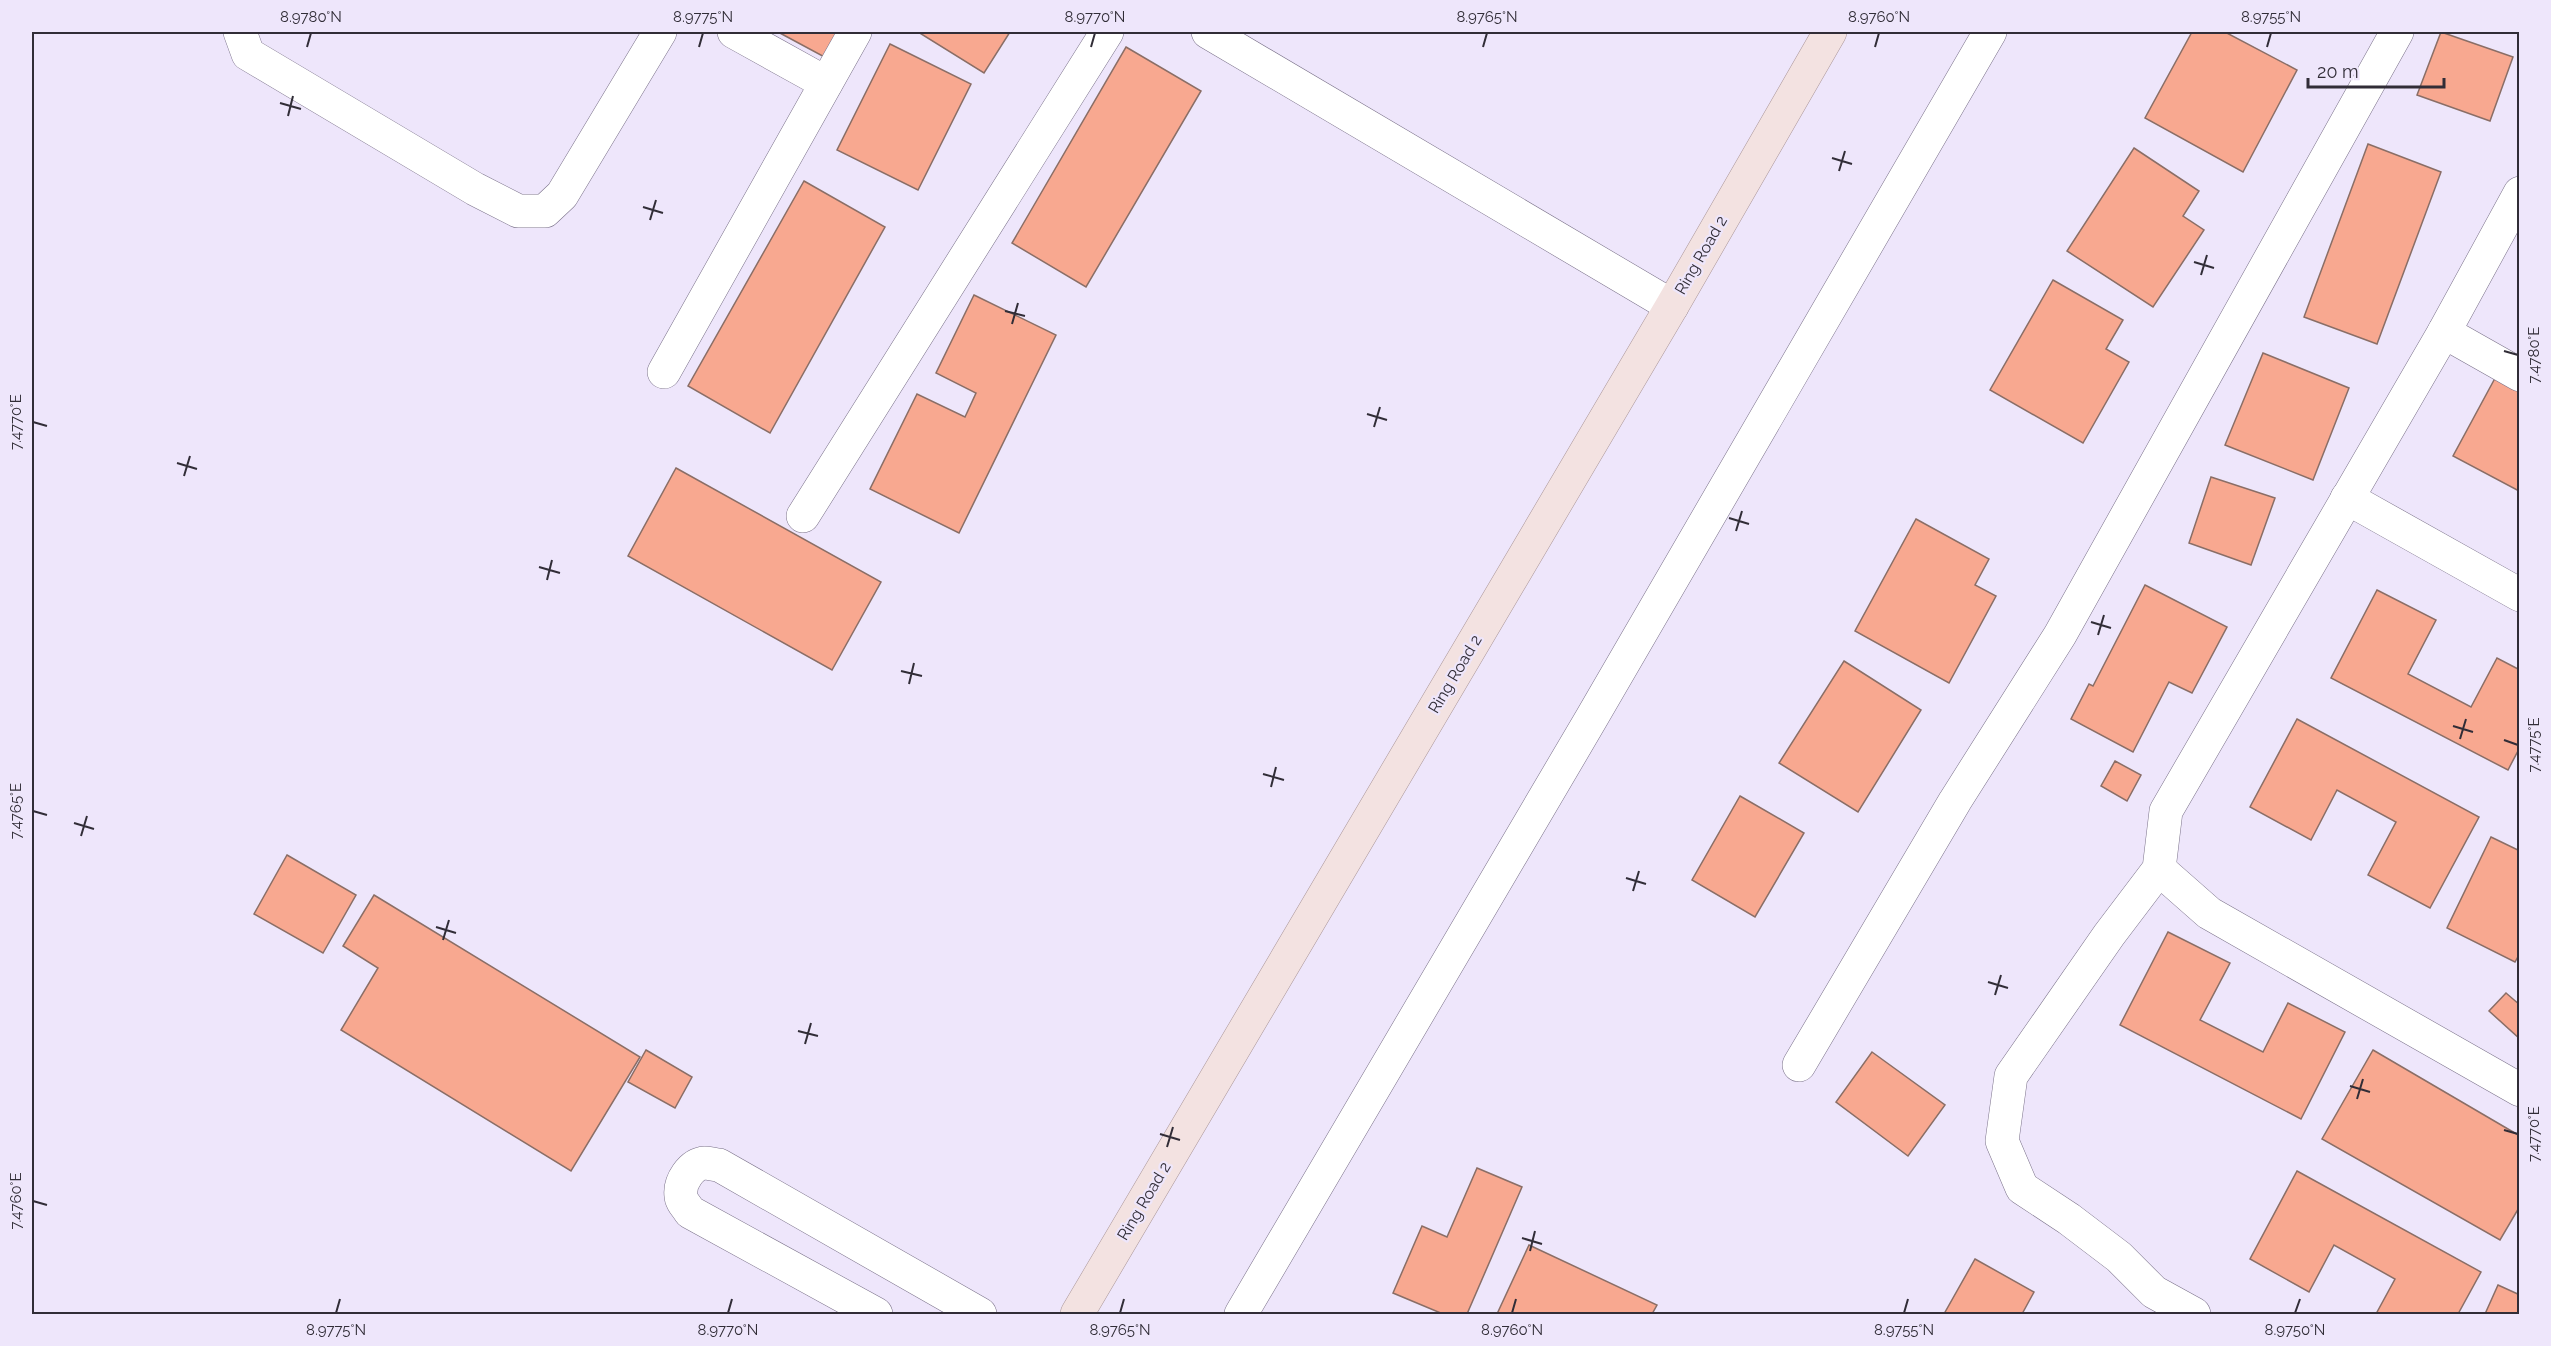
<svg xmlns="http://www.w3.org/2000/svg" width="2551" height="1346" viewBox="0 0 2551 1346" font-family="Raleway,sans-serif">
<style>
.building{fill:#f8a890;stroke:#8a6e66;stroke-width:1.5}
.lines{fill:none;stroke-linecap:round;stroke-linejoin:round}
.minor-casing{stroke:#7a7189;stroke-width:34}
.major-casing{stroke:#aa9698;stroke-width:34}
.minor{stroke:#fff;stroke-width:33}
.major{stroke:#f3e2e1;stroke-width:33}
.ticks{fill:none;stroke:#312d37;stroke-width:2}
.labels{text-anchor:middle;dominant-baseline:central;stroke-width:4.5;stroke-linejoin:round;paint-order:stroke}
.street-label{font-size:16px;fill:#312d37;stroke:#eee6fb}
.neatline{fill:none;stroke:#312d37;stroke-width:2}
.ticks-label{font-size:15px;text-anchor:middle;fill:#312d37}
</style>
<rect width="100%" height="100%" fill="#eee6fb"/>
<g class="building">
<polygon points="778,32 845,32 830,60"/>
<polygon points="918,32 1010,32 984,73"/>
<polygon points="2192,32 2225,32 2297,70 2243,172 2145,118"/>
<polygon points="2441,32 2513,57 2490,121 2417,95"/>
<polygon points="890,44 971,84 918,190 837,150"/>
<polygon points="1126,47 1201,91 1086,287 1012,243"/>
<polygon points="2368,144 2441,172 2377,344 2304,317"/>
<polygon points="2134,148 2199,191 2183,216 2204,230 2153,307 2067,251"/>
<polygon points="804,181 885,227 770,433 688,386"/>
<polygon points="2053,280 2123,320 2106,349 2129,362 2083,443 1990,390"/>
<polygon points="974,295 1056,335 959,533 870,489 917,394 965,417 976,393 936,373"/>
<polygon points="2263,353 2349,388 2313,480 2225,445"/>
<polygon points="2500,369 2520,380 2519,491 2453,456"/>
<polygon points="676,468 881,582 832,670 628,556"/>
<polygon points="2211,477 2275,498 2251,565 2189,543"/>
<polygon points="1916,519 1989,559 1975,585 1996,596 1949,683 1855,631"/>
<polygon points="2145,585 2227,627 2192,693 2169,682 2133,752 2071,719 2089,684 2093,686"/>
<polygon points="2377,590 2436,620 2408,674 2471,707 2497,658 2520,670 2520,747 2508,770 2331,678"/>
<polygon points="1844,661 1921,710 1858,812 1779,763"/>
<polygon points="2297,719 2479,817 2430,908 2368,875 2396,822 2337,790 2311,840 2250,807"/>
<polygon points="2115,761 2141,775 2127,801 2101,786"/>
<polygon points="1740,796 1804,833 1755,917 1692,880"/>
<polygon points="2491,837 2520,851 2520,953 2515,962 2447,928"/>
<polygon points="287,855 356,895 323,953 254,914"/>
<polygon points="374,895 640,1057 571,1171 341,1030 378,968 343,946"/>
<polygon points="2168,932 2230,963 2200,1020 2263,1052 2288,1003 2345,1032 2301,1119 2120,1025"/>
<polygon points="2506,993 2520,1005 2520,1039 2489,1011"/>
<polygon points="646,1050 692,1077 675,1108 628,1082"/>
<polygon points="2373,1050 2520,1136 2520,1206 2500,1240 2322,1139"/>
<polygon points="1872,1052 1945,1105 1908,1156 1836,1102"/>
<polygon points="1477,1168 1522,1187 1467,1314 1443,1314 1393,1293 1422,1226 1447,1237"/>
<polygon points="2297,1171 2481,1272 2458,1314 2376,1314 2395,1279 2334,1245 2309,1292 2250,1259"/>
<polygon points="1529,1245 1657,1305 1652,1314 1497,1314"/>
<polygon points="1975,1259 2034,1292 2022,1314 1944,1314"/>
<polygon points="2498,1285 2520,1295 2520,1314 2485,1314"/>
</g>
<g class="lines">
<defs>
<g id="minor">
<polyline points="240,32 248,54 475,189 518,211 545,211 562,195 660,32"/>
<polyline points="734,32 826,83"/>
<polyline points="1208,32 1672,306"/>
<polyline points="2444,332 2520,375"/>
<polyline points="664,372 855,32"/>
<polyline points="2347,498 2520,595"/>
<polyline points="803,516 1107,32"/>
<polyline points="2159,869 2209,913 2520,1090"/>
<polyline points="1799,1065 1955,801 2060,635 2397,32"/>
<path d="M876,1314l-186,-102c-3,-5 -9,-11 -9,-16 -2,-14 10,-32 24,-33 4,0 10,2 14,2l261,149"/>
<polyline points="1241,1314 1591,719 1990,32"/>
<polyline points="2194,1314 2154,1292 2119,1257 2069,1219 2022,1188 2002,1141 2011,1076 2109,935 2159,869 2166,811 2444,332 2520,193"/>
</g>
<polyline id="major" points="1077,1314 1672,306 1830,32"/>
</defs>
<use href="#minor" class="minor-casing"/>
<use href="#major" class="major-casing"/>
<use href="#minor" class="minor"/>
<use href="#major" class="major"/>
</g>
<path class="ticks" d="M307,47l4,-14M699,47l4,-14M1091,47l4,-14M1483,47l4,-14M1875,47l4,-14M2267,47l4,-14M280,103l21,6M288,116l5,-20M1832,158l20,6M1839,171l6,-20M643,207l20,6M650,220l6,-20M2194,262l20,6M2201,275l6,-20M1005,311l20,5M1012,324l6,-21M2504,351l14,4M1367,414l20,6M33,422l14,4M1374,427l6,-20M177,463l20,6M184,476l6,-20M1729,518l20,6M1736,531l6,-20M539,567l21,6M547,580l5,-20M2091,622l20,6M2098,635l6,-20M901,671l21,5M909,684l5,-21M2453,726l20,6M2460,739l6,-20M2504,740l14,5M1263,774l21,6M1271,787l5,-20M33,811l14,4M74,823l20,6M81,836l6,-20M1626,878l20,6M1633,891l6,-20M436,927l20,6M443,940l6,-20M1988,982l20,6M1995,995l6,-20M798,1031l20,5M805,1044l6,-21M2350,1086l20,6M2357,1099l6,-20M2504,1130l14,4M1160,1134l20,6M1167,1147l6,-20M33,1201l14,4M1522,1238l20,6M1530,1251l5,-20M336,1313l4,-14M728,1313l4,-14M1120,1313l4,-14M1512,1313l4,-14M1904,1313l4,-14M2295,1313l5,-14"/>
<g class="labels">
<g class="street-label">
<text transform="translate(1701 255) rotate(-60)">Ring Road 2</text>
<text transform="translate(1455 674) rotate(-59)">Ring Road 2</text>
<text transform="translate(1144 1201) rotate(-59)">Ring Road 2</text>
</g>
</g>
<rect width="2551" height="1346" fill="none" stroke="#eee6fb" stroke-width="66"/>
<path d="M2308 78v9h136v-9" fill="none" stroke="#312d37" stroke-width="3"/>
<text x="2317" y="78" font-size="18" fill="#312d37" stroke="#eee6fb" stroke-width="4.5" paint-order="stroke">20 m</text>
<rect x="33" y="33" width="2485" height="1280" class="neatline"/>
<g class="ticks-label">
<text x="311" y="22">8.9780°N</text>
<text x="703" y="22">8.9775°N</text>
<text x="1095" y="22">8.9770°N</text>
<text x="1487" y="22">8.9765°N</text>
<text x="1879" y="22">8.9760°N</text>
<text x="2271" y="22">8.9755°N</text>
<text transform="translate(2534 355) rotate(-90)" y="5">7.4780°E</text>
<text transform="translate(16 422) rotate(-90)" y="5">7.4770°E</text>
<text transform="translate(2534 745) rotate(-90)" y="5">7.4775°E</text>
<text transform="translate(16 811) rotate(-90)" y="5">7.4765°E</text>
<text transform="translate(2534 1134) rotate(-90)" y="5">7.4770°E</text>
<text transform="translate(16 1201) rotate(-90)" y="5">7.4760°E</text>
<text x="336" y="1335">8.9775°N</text>
<text x="728" y="1335">8.9770°N</text>
<text x="1120" y="1335">8.9765°N</text>
<text x="1512" y="1335">8.9760°N</text>
<text x="1904" y="1335">8.9755°N</text>
<text x="2295" y="1335">8.9750°N</text>
</g>
</svg>
